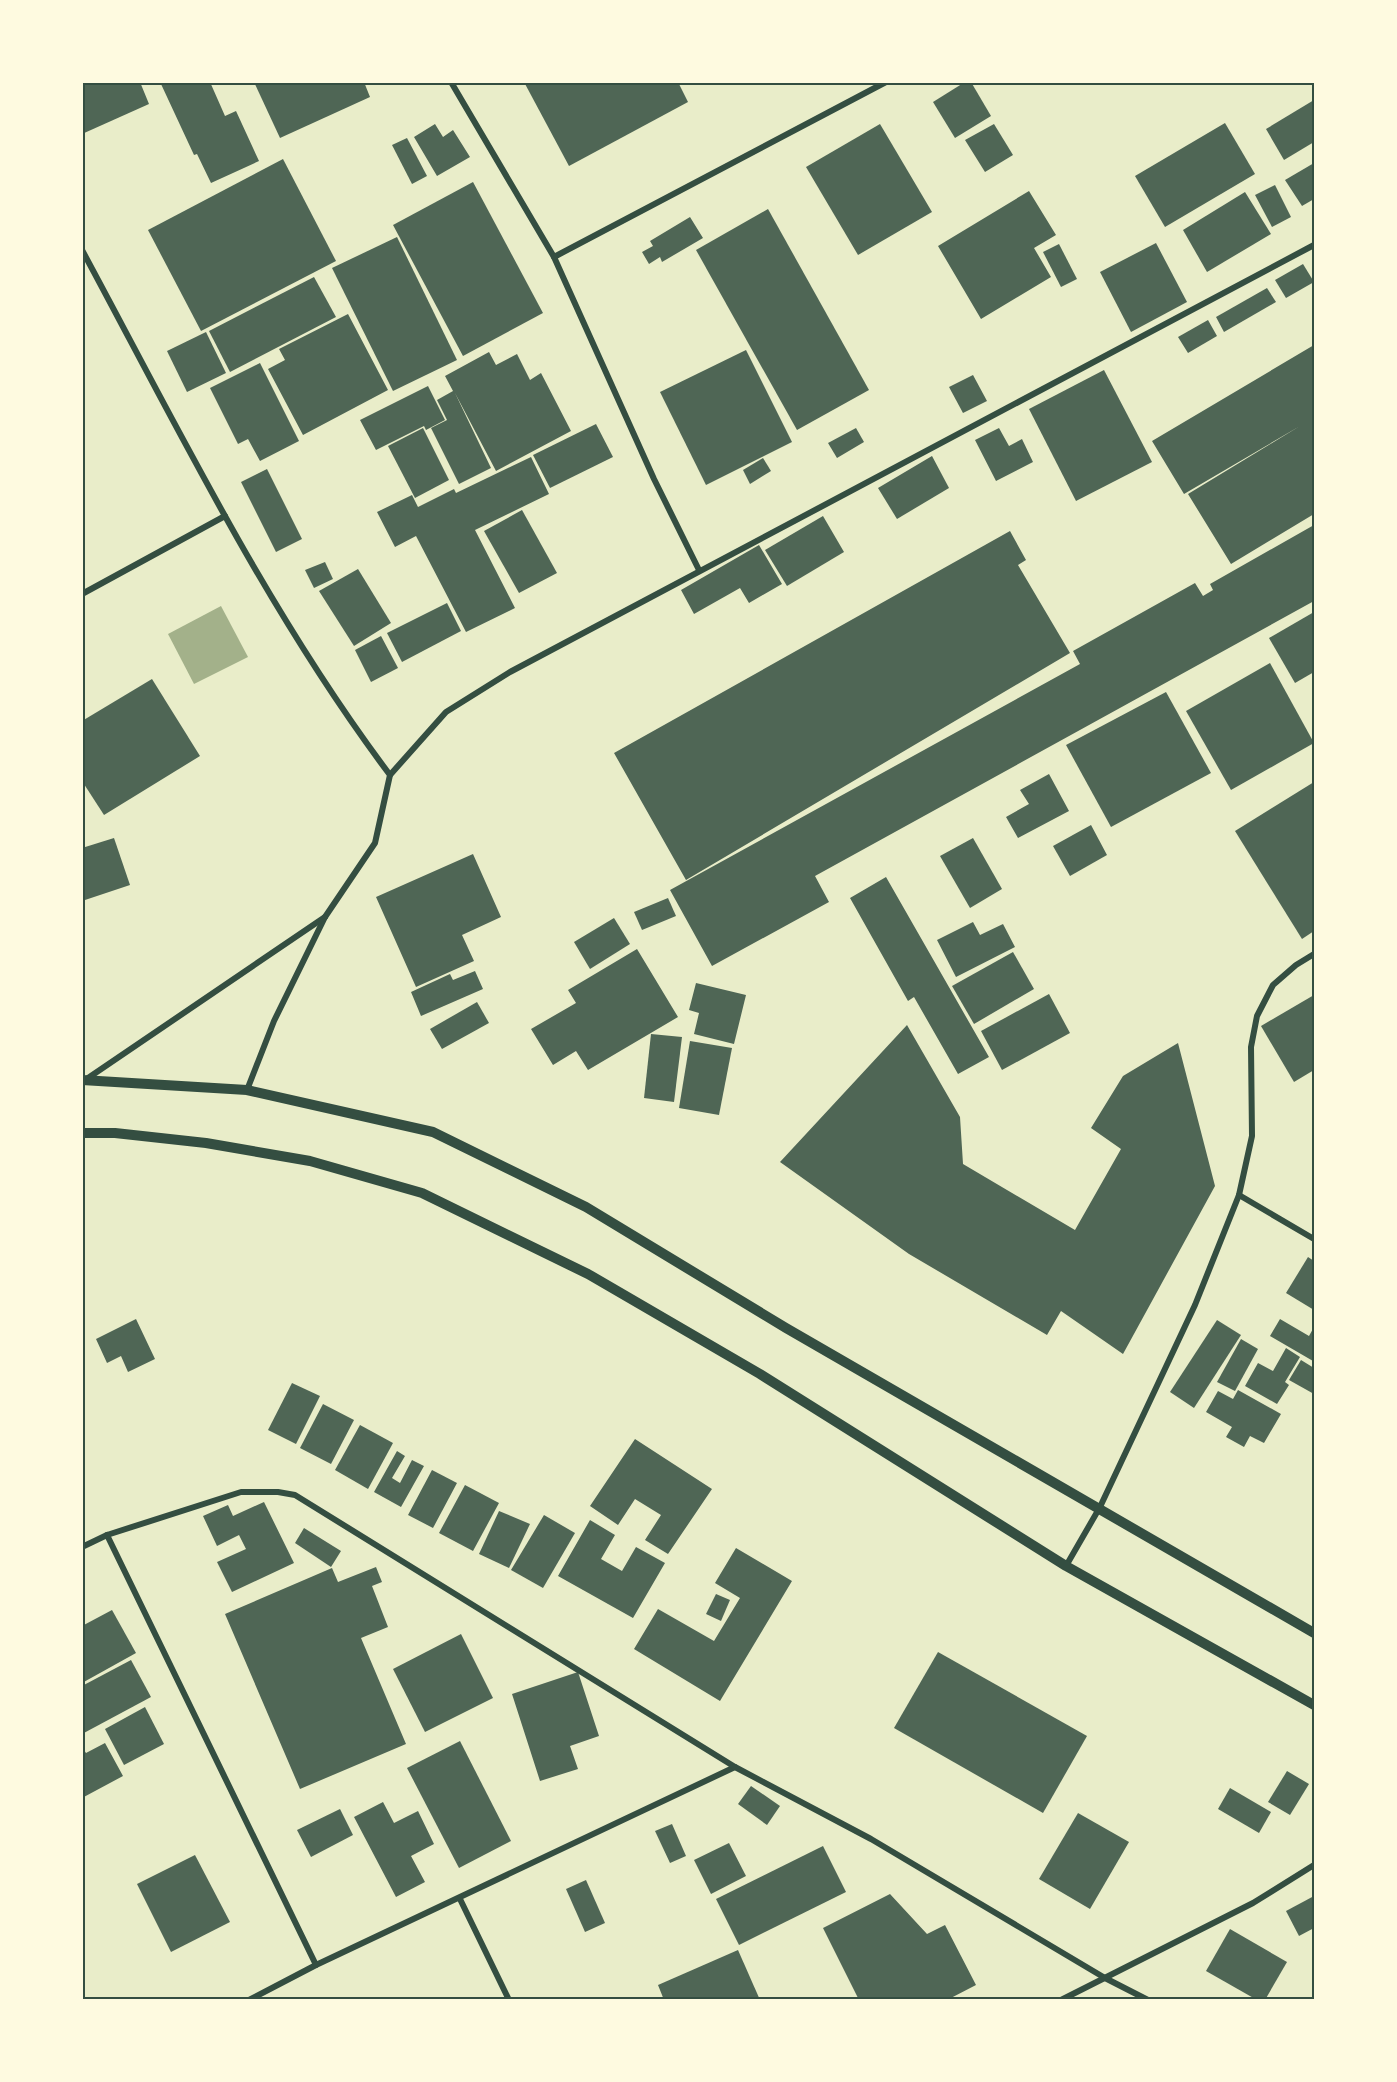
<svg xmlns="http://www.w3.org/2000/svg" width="1397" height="2082" viewBox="0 0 1397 2082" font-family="Poppins,sans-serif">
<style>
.water{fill:#a3b18a}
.building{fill:#4f6655}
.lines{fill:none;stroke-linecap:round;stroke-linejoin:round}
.minor{stroke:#344e41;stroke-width:6}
.tertiary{stroke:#344e41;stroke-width:10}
.neatline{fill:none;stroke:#344e41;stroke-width:2}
</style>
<rect width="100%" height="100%" fill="#e9edc9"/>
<polygon class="water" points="221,606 248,657 194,684 168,634"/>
<g class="building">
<polygon points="82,82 140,82 149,104 82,134"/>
<polygon points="164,82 210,82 225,116 236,111 259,161 211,183 197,154 194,155 161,84"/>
<polygon points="254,82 364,82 370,97 280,138"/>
<polygon points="524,82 678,82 688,102 569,166"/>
<polygon points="965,82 971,82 991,116 955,138 933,102"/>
<polygon points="1314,100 1314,142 1284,160 1266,129"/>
<polygon points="1225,123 1255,174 1165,227 1135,176"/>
<polygon points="435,124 443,137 453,130 470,157 437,176 414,137"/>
<polygon points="880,124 932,212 858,255 806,167"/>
<polygon points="994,124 1013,155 985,172 965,140"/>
<polygon points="407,138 427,176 412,184 392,145"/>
<polygon points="283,159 336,261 201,331 148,230"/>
<polygon points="1314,163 1314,199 1302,206 1285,180"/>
<polygon points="473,182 543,313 463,356 393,225"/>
<polygon points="1275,185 1291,217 1272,227 1255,195"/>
<polygon points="1029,191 1056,235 1034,248 1051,277 981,319 938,246"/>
<polygon points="1245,192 1271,234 1207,272 1183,230"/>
<polygon points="768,209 869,390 797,430 696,250"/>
<polygon points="690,217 703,238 662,262 660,257 649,264 642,252 653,246 650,241"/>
<polygon points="397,237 457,360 393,391 332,268"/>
<polygon points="1156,243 1187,302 1131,332 1100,272"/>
<polygon points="1059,244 1077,279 1061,287 1043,252"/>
<polygon points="1303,264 1314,282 1286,298 1275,280"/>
<polygon points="314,277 336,317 230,372 209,331"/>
<polygon points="1267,288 1276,302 1224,332 1216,317"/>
<polygon points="348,314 388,390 303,435 268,369 285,360 279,349"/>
<polygon points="1208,320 1217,336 1188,353 1178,337"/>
<polygon points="206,332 226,373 187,392 167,351"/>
<polygon points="1314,345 1314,514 1231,564 1188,494 1300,426 1184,494 1152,441"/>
<polygon points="746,350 792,442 706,485 660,392"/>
<polygon points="489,352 496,365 517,354 530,380 541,373 571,431 496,471 455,393 491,468 459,484 431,428 447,420 437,400 453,391 445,376"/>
<polygon points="260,363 299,441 260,461 248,439 238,444 210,388"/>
<polygon points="1104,370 1152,462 1076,501 1029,409"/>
<polygon points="973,375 987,401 963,413 949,387"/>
<polygon points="428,386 445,420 426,430 424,426 376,450 360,420"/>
<polygon points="596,424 613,457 550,488 533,455"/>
<polygon points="423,428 449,480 415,498 388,446"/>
<polygon points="856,428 864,442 837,458 828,443"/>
<polygon points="999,428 1009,446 1022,439 1033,462 996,481 975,440"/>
<polygon points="932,456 949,488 897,519 878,488"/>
<polygon points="531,457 549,494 475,530 515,608 466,632 416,536 395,547 377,512 412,495 418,507 454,489 456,493"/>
<polygon points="763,458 771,471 750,484 743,470"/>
<polygon points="267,469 302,539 276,552 241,482"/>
<polygon points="522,510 557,573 519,593 484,531"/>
<polygon points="823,516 844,552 787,586 765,550"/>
<polygon points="1314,525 1314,601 815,876 829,902 712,966 670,890 1080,664 1073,651 1195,583 1203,596 1213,590 1210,584"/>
<polygon points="1010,531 1026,560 1018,565 1070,653 686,880 614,753"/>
<polygon points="759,545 782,584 749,603 740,588 694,614 681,590"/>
<polygon points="325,562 333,579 314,588 305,570"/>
<polygon points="358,569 391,623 354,646 319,591"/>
<polygon points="447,603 461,631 402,662 387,633"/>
<polygon points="1314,612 1314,672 1295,683 1269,638"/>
<polygon points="381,636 398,668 371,682 355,650"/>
<polygon points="1270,663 1314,743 1231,790 1186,711"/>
<polygon points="152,679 200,756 104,815 82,781 82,721"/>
<polygon points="1166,692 1211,773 1111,827 1066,745"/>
<polygon points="1049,774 1069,811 1018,838 1006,817 1029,804 1020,790"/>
<polygon points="1314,782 1314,931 1302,939 1235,831"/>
<polygon points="1091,825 1107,855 1070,876 1053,846"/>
<polygon points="114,838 130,885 82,901 82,848"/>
<polygon points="973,838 1002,889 970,908 940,856"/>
<polygon points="473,854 501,917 462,935 474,961 416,987 376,897"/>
<polygon points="886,877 989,1057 958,1074 914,997 908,1001 850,898"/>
<polygon points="668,898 676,916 642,930 634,912"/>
<polygon points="614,918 630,944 590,969 574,942"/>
<polygon points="973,922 980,935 1003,924 1015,947 956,977 937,940"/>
<polygon points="637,949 678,1017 588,1070 576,1051 553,1065 531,1029 576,1003 568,990"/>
<polygon points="1013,952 1034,989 974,1024 952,986"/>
<polygon points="475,971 483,989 421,1016 411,992 450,974 453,980"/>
<polygon points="696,983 746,995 734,1044 694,1034 699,1013 689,1010"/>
<polygon points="1049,994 1070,1033 1002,1070 981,1031"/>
<polygon points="1314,995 1314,1070 1294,1082 1261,1026"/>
<polygon points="477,1002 489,1023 442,1049 430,1029"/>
<polygon points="907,1025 960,1117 963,1164 1075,1230 1121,1149 1091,1128 1123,1076 1178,1043 1215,1186 1123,1354 1061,1311 1047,1335 909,1254 780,1162"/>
<polygon points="651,1034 682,1037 674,1102 644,1098"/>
<polygon points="690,1041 732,1048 719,1115 679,1108"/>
<polygon points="1308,1257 1314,1261 1314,1310 1286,1293"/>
<polygon points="136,1319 155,1359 128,1372 121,1356 107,1363 96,1339"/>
<polygon points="1280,1319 1309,1336 1314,1327 1313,1361 1270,1336"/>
<polygon points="1217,1320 1241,1335 1194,1408 1170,1392"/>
<polygon points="1241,1339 1258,1349 1235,1391 1217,1382"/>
<polygon points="1286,1348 1300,1357 1285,1382 1289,1385 1277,1404 1245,1386 1258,1363 1273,1371"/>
<polygon points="1301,1360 1314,1368 1314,1394 1289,1380"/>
<polygon points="292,1383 320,1396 296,1444 268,1430"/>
<polygon points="1238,1390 1281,1414 1264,1443 1250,1436 1244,1447 1226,1437 1232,1427 1206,1412 1218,1391 1233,1399"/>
<polygon points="323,1404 354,1420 331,1464 300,1448"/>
<polygon points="360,1425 393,1443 368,1489 335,1470"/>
<polygon points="635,1439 712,1489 668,1554 645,1540 661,1515 635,1499 618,1525 590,1506"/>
<polygon points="397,1451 405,1456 392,1478 400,1483 412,1460 424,1466 401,1507 374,1492"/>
<polygon points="432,1470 457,1483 433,1528 408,1515"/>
<polygon points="465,1485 499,1503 473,1551 439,1533"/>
<polygon points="264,1502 294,1563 232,1592 217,1562 246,1549 239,1535 217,1546 203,1516 228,1505 233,1516"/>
<polygon points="499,1511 530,1524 509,1568 479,1554"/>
<polygon points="544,1515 575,1533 543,1588 511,1570"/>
<polygon points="590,1520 615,1535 601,1559 622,1571 636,1547 665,1563 633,1618 558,1576"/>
<polygon points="304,1528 341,1551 331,1567 295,1543"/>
<polygon points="736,1548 792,1581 720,1701 634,1649 658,1609 714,1641 740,1598 715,1583"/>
<polygon points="376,1567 382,1582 372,1586 388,1627 361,1638 406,1744 300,1789 225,1614 332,1568 338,1582"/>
<polygon points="716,1594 730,1600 721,1621 706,1614"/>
<polygon points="112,1610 136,1653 82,1683 82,1626"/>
<polygon points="461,1634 493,1698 425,1732 393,1669"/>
<polygon points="938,1652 1087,1736 1043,1813 894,1728"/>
<polygon points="131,1660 151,1697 82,1734 82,1686"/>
<polygon points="578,1672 599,1736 570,1746 578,1769 540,1781 512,1694"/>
<polygon points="145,1707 164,1744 124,1765 105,1729"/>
<polygon points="460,1741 511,1841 459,1868 407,1768"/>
<polygon points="105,1743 123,1776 82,1798 82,1747 86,1753"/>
<polygon points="1287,1771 1309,1784 1290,1815 1268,1802"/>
<polygon points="751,1786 780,1806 767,1825 738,1804"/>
<polygon points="1230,1788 1271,1812 1259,1833 1218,1809"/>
<polygon points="383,1802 394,1823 418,1811 434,1844 411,1856 425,1882 396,1897 354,1817"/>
<polygon points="340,1809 353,1835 311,1857 297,1830"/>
<polygon points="1078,1813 1129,1842 1090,1909 1039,1879"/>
<polygon points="672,1824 686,1856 670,1863 655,1831"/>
<polygon points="729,1843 746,1876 711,1894 694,1860"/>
<polygon points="823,1846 846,1892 739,1945 716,1899"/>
<polygon points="195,1855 230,1922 171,1952 137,1884"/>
<polygon points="586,1880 605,1923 585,1932 566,1889"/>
<polygon points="890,1894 927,1934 945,1925 976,1985 947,2000 859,2000 823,1928"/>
<polygon points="1314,1896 1314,1928 1299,1936 1286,1911"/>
<polygon points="1230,1929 1287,1962 1265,2000 1257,2000 1206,1971"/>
<polygon points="738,1950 760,2000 664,2000 658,1985"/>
</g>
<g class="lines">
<g class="minor">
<polyline points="451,82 554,257 654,479 699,570"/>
<path d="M82,250c96,178 186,363 308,525l-15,68 -50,74 -51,104 -27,69"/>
<polyline points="554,257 886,82"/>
<polyline points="82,594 225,516"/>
<polyline points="390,775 446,712 510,672 1314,245"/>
<polyline points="88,1078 325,917"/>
<polyline points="1239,1195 1314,1239"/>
<polyline points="107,1535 316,1965 735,1767"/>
<polyline points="82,1547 107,1535 241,1492 278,1492 295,1495 735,1767 871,1839 1105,1978 1148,2000"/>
<polyline points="1066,1566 1100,1507 1195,1305 1239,1195 1252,1136 1251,1047 1257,1016 1273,985 1296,965 1314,954"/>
<polyline points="460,1899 509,2000"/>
<polyline points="249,2000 316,1965"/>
<polyline points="1061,2000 1253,1903 1314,1865"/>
</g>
<g class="tertiary">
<polyline points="82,1080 247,1090 433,1132 586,1207 786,1328 1314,1633"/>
<polyline points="82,1133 115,1133 206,1143 310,1161 422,1193 588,1274 760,1374 1066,1566 1314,1705"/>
</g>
</g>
<rect width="1397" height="2082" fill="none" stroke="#fefae0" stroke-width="168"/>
<rect x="84" y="84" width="1229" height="1914" class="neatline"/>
</svg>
